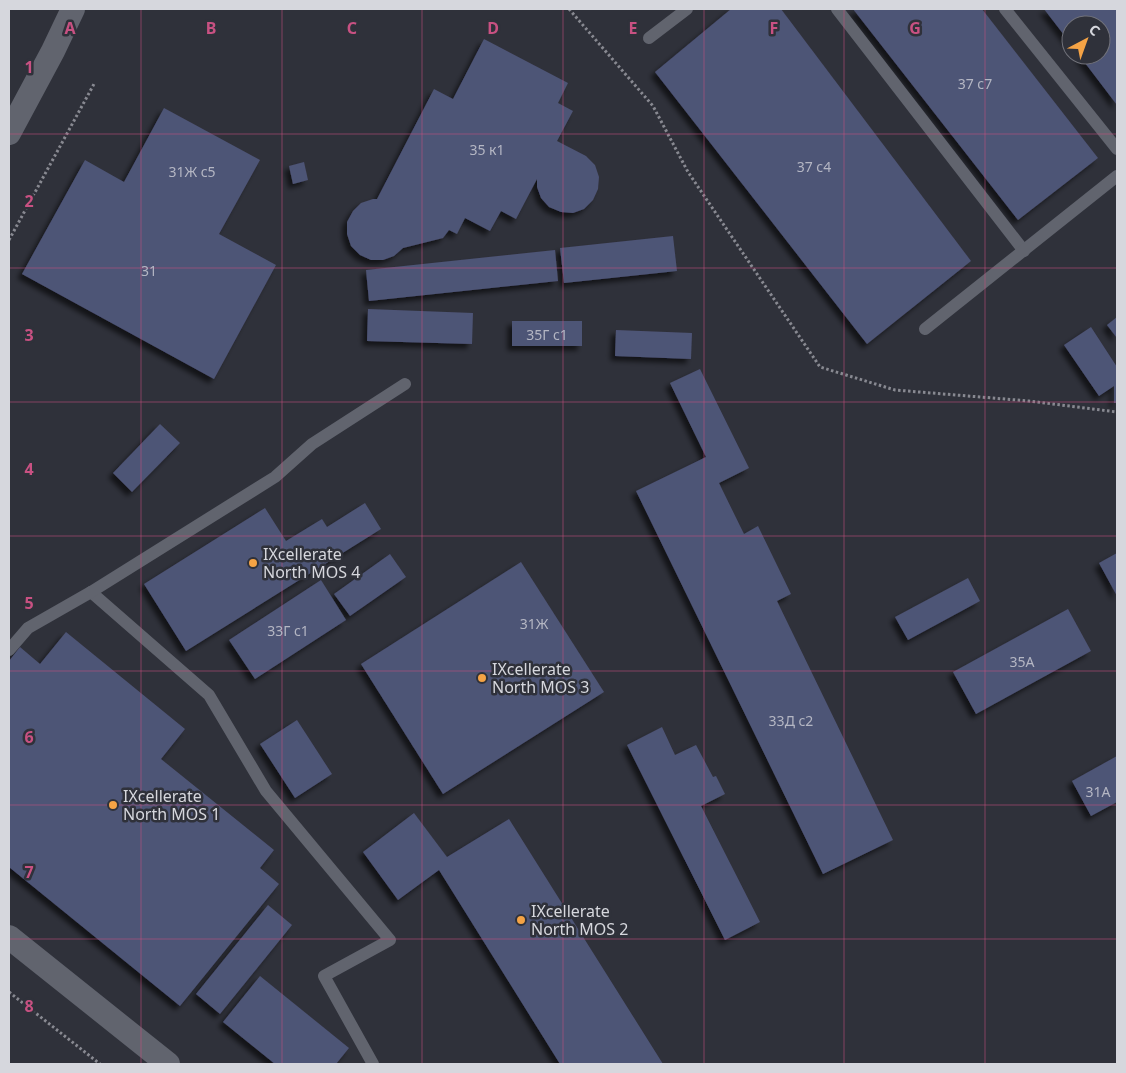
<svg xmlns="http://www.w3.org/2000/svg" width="1126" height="1073" viewBox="0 0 1126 1073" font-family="'Noto Sans',sans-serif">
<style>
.building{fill:#4e5476;filter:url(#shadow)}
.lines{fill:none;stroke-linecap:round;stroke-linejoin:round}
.path{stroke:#888991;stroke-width:3;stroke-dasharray:2.5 2.5;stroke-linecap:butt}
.service{stroke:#61646e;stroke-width:12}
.minor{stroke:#61646e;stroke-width:24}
.grid{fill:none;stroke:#c85182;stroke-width:1;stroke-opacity:0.55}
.poi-dot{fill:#f5a345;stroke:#2f313a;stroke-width:2}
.labels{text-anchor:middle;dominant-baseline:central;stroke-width:5;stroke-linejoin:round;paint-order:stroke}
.number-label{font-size:14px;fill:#b4b6c3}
.poi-label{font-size:16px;fill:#d6d7dd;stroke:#2f313a;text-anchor:start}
.grid-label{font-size:16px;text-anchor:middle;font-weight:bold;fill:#c85182;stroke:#2f313a;stroke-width:5;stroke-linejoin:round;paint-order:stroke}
</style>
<defs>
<filter id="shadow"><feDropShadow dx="-4.5" dy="4.5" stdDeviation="2.5" flood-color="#0009"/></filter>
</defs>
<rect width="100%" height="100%" fill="#2f313a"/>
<g class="building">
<polygon points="731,9 781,9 971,261 867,344 655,72"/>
<polygon points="853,9 982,9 1098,158 1018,220"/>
<polygon points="1044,9 1117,9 1117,105 1079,55 1101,55 1101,25 1071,25 1071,44"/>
<polygon points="484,39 568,83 558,103 573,111 557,141 586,156 595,165 599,177 598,189 593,200 584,209 573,213 561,212 549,207 541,198 537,187 537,179 516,219 501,211 490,231 465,218 457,234 449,230 443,238 403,248 394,256 383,260 371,260 360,255 351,246 347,234 347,222 353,211 361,203 373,199 377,199 434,89 453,99"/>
<polygon points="164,108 260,160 219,234 276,265 214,379 22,274 85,160 124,182"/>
<polygon points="304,162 308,180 293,184 289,166"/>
<polygon points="673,236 677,271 564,283 560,248"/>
<polygon points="555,250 558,281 369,301 366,270"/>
<polygon points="368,309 473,313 472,344 367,341"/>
<polygon points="1117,317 1117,338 1107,325"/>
<rect x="512" y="321" width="70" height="25"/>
<polygon points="1091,327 1117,367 1117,403 1114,403 1114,386 1099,396 1064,345"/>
<polygon points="616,330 692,333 691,359 615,356"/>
<polygon points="700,369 749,468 719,483 744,534 758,526 791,594 777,601 893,840 823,874 636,491 706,457 670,383"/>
<polygon points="160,424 180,443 132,492 113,473"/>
<polygon points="365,503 381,529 186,651 144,584 265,508 286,541 322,519 327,527"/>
<polygon points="1117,553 1117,596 1099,563"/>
<polygon points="390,554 406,577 350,616 334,594"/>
<polygon points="521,562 604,692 443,794 361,664"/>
<polygon points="968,578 980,601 908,640 895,617"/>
<polygon points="321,580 346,620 255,679 229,640"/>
<polygon points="1068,609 1091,651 976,714 953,672"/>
<polygon points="66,632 185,729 161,759 274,850 260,868 279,884 180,1006 9,867 9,661 20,647 40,664"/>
<polygon points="297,720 332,774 295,798 260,744"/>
<polygon points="662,727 675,755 696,745 713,777 716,776 725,794 701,806 760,922 725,940 627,745"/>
<polygon points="1117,756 1117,802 1091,816 1072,781"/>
<polygon points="414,813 447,857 509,819 663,1064 560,1064 439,870 398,900 363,852"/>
<polygon points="268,905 292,925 220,1014 196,994"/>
<polygon points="260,976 349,1048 336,1064 275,1064 223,1022"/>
</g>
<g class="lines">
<g class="path">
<polyline points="569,9 653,106 688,172 820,367 895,390 1029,401 1117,412"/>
<polyline points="9,240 94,84"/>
<polyline points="9,992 100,1064"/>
</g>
<g class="service">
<polyline points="837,9 1024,251"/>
<polyline points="1005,9 1117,149"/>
<polyline points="649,38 687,9"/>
<polyline points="925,329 1117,176"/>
<polyline points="91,592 209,695 266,791 390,940 324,976 373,1064"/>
<polyline points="9,650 28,628 91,592 275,477 312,444 405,384"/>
</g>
<g class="minor">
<polyline points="9,133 53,51 73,9"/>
<polyline points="9,937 168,1064"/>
</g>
</g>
<path class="grid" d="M141,9v1055M282,9v1055M422,9v1055M563,9v1055M704,9v1055M844,9v1055M985,9v1055M9,134h1108M9,268h1108M9,402h1108M9,536h1108M9,671h1108M9,805h1108M9,939h1108"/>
<g class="poi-dot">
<circle cx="253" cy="563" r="5"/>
<circle cx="482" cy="678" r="5"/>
<circle cx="113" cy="805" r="5"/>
<circle cx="521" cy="920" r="5"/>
</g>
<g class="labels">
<g class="number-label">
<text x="975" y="83">37 с7</text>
<text x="487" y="149">35 к1</text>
<text x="814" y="166">37 с4</text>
<text x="192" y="171">31Ж с5</text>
<text x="149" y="270">31</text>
<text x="547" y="334">35Г с1</text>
<text x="534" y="623">31Ж</text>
<text x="288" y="630">33Г с1</text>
<text x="1022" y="661">35А</text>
<text x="791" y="720">33Д с2</text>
<text x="1098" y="791">31А</text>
</g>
<g class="poi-label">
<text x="263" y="554">IXcellerate<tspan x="263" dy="18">North MOS 4</tspan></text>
<text x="492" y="669">IXcellerate<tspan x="492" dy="18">North MOS 3</tspan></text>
<text x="123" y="796">IXcellerate<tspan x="123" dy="18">North MOS 1</tspan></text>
<text x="531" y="911">IXcellerate<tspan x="531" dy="18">North MOS 2</tspan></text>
</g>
</g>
<g class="grid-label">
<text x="70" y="34">A</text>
<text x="211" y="34">B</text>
<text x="352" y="34">C</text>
<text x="493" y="34">D</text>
<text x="633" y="34">E</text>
<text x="774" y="34">F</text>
<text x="915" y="34">G</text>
<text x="29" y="73">1</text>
<text x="29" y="207">2</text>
<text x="29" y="341">3</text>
<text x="29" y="475">4</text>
<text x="29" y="609">5</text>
<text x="29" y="743">6</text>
<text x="29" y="878">7</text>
<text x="29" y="1012">8</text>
</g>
<rect width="1126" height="1073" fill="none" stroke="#d6d7dd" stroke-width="20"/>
<g transform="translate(1086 40) rotate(41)"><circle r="24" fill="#2f313a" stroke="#72737b"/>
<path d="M0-4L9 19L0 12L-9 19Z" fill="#f5a345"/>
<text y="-8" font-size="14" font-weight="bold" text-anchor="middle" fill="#d6d7dd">С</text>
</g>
</svg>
